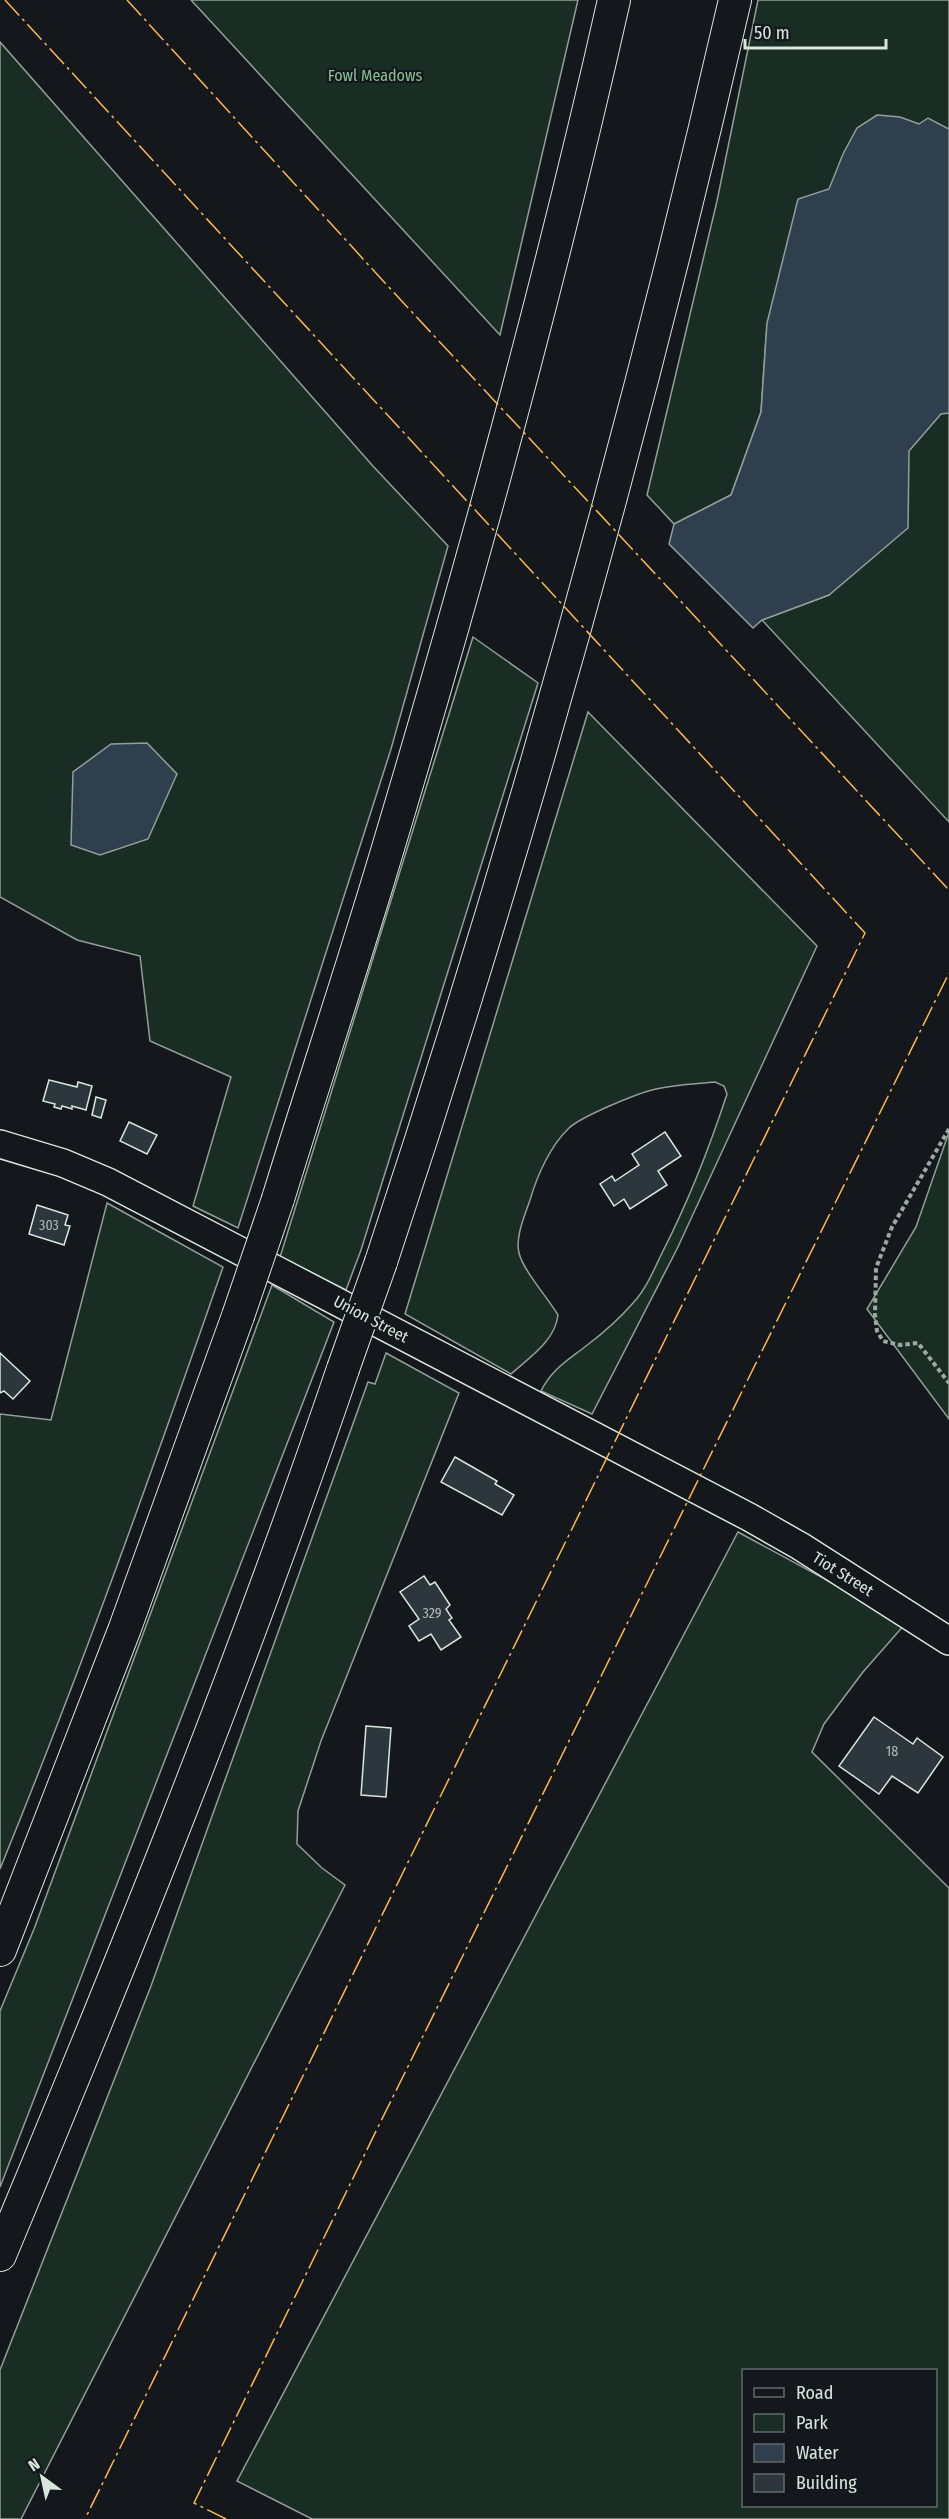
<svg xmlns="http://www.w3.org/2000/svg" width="949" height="2519" viewBox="0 0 949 2519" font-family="'Fira Sans Condensed',sans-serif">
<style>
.green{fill:#1a2d24;stroke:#939e99;stroke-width:1.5;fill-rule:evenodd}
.water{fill:#2f3f4d;stroke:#939e99;stroke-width:1.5}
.building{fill:#2c363c;stroke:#d8e6dc;stroke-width:1.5}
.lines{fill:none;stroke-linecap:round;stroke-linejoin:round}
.major-casing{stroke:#d8e6dc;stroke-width:30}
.highway-casing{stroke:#d8e6dc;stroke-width:34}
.path{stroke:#9da8a2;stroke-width:4;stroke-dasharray:4.5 3;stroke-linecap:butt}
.major{stroke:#14181c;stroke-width:27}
.highway{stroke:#14181c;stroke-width:32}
.highway-bridge-casing{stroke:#d8e6dc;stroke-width:34;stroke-linecap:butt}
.highway-bridge{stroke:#14181c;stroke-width:32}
.power{stroke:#ffb74d;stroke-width:1.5;stroke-dasharray:21 4.5 3 4.5;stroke-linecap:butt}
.labels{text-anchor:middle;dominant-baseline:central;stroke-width:4.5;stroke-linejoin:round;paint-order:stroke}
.number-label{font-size:14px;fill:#adbab4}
.park-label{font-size:16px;fill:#8ac095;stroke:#14181c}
.street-label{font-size:16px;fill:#d8e6dc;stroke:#14181c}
</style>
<rect width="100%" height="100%" fill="#14181c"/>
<g class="green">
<polygon points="191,0 578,0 500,335"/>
<polygon points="758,0 949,0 949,822 762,620 829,595 767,323 761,412 731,495 674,524 647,495 717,201"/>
<polygon points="0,42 372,465 448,546 391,749 238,1228 193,1206 231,1077 150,1041 140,956 77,940 0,897"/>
<polygon points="473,637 538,683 361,1250 346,1290 280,1257"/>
<path d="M588,712l229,234 -140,303 -85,165 -51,-23c11,-22 26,-30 45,-45 16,-12 34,-28 47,-43 14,-15 21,-34 30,-52 26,-51 46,-102 64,-157l-3,-8 -9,-4c-20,2 -40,3 -59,7 -18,4 -74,27 -87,39 -19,18 -32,48 -39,72 -5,15 -15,37 -11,53 4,17 29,45 39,62 -3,26 -28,42 -47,59l-106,-60z"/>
<polygon points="949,1132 949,1419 867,1309 916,1227"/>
<path d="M107,1203l116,64c-70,202 -142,404 -223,602v-455l51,6z"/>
<polygon points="272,1285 334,1322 0,2187 0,2011 34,1929"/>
<polygon points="386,1353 459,1393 321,1741 298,1811 297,1844 322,1868 345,1885 21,2519 0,2519 0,2370 151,1986 368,1382 375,1384"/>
<path d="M738,1532l168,91 -43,49 -39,52 -12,28 137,136v631h-637l-75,-38zM744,2370h192v136h-192z"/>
</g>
<g class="water">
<polygon points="877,115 900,117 919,124 928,118 949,129 949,413 941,414 909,451 908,528 829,595 762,620 753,628 669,544 674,524 731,495 761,412 767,323 798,199 829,189 843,154 857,128"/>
<polygon points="147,743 177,774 148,839 100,855 71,845 73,772 111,744"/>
</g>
<g class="building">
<polygon points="49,1080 77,1087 78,1082 92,1086 86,1110 72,1106 72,1109 62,1106 61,1109 54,1107 55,1104 43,1101"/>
<polygon points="96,1097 106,1100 101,1118 92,1115"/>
<polygon points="129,1122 157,1135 147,1154 120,1141"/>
<polygon points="665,1132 681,1156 658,1171 667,1185 630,1209 624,1199 614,1206 600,1184 612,1176 615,1181 639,1165 632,1154"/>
<polygon points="37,1205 68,1215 65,1225 70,1226 64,1245 29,1234"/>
<polygon points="0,1353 30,1381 13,1399 4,1391 0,1393"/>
<polygon points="455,1457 497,1481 495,1484 514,1495 502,1515 441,1482"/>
<polygon points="424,1576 430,1585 435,1582 450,1605 446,1609 452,1618 449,1620 461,1637 441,1650 431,1634 419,1641 409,1626 419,1619 400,1592"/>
<polygon points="874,1717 913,1744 917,1738 943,1757 918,1793 892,1776 879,1794 839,1766"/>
<polygon points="366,1726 391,1728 386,1797 361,1795"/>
</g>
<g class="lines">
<defs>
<polyline id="major" points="0,1144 63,1163 108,1182 749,1517 800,1546 949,1641"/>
<g id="highway">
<path d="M278,1199c35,-114 73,-227 107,-341 85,-283 164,-569 229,-858"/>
<path d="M381,1262c138,-415 256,-836 354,-1262"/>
<polyline points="0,1950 125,1628 238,1316"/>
<path d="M0,2255c122,-292 241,-586 343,-886"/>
</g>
</defs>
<use href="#major" class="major-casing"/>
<use href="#highway" class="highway-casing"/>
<polyline class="path" points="949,1129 892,1227 876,1268 875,1315 877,1331 883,1341 900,1345 918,1343 949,1383"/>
<use href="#major" class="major"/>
<use href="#highway" class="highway"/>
<defs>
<g id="highway-bridge">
<polyline points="238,1316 278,1199"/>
<polyline points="343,1369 381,1262"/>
</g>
</defs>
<use href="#highway-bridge" class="highway-bridge-casing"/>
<use href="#highway-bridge" class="highway-bridge"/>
<g class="power">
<polyline points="5,0 865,933 85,2519"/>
<polyline points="127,0 385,283 949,890"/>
<polyline points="226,2519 194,2503 380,2123 949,973"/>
</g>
</g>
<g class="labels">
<g class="number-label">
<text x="49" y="1225">303</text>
<text x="432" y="1613">329</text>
<text x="892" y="1751">18</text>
</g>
<g class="park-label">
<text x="375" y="75">Fowl Meadows</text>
</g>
<g class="street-label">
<text transform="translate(371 1319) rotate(28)">Union Street</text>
<text transform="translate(843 1574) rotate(32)">Tiot Street</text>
</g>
</g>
<rect x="742" y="2369" width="195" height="138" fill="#14181c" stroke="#626a69" stroke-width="1.5"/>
<rect x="754" y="2388" width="30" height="9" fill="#14181c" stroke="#626a69" stroke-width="1.5"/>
<text x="796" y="2399" font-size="18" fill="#d8e6dc">Road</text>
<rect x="754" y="2414" width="30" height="18" fill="#1a2d24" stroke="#626a69" stroke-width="1.5"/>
<text x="796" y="2429" font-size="18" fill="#d8e6dc">Park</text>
<rect x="754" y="2444" width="30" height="18" fill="#2f3f4d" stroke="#626a69" stroke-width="1.5"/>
<text x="796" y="2459" font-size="18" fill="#d8e6dc">Water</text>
<rect x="754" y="2474" width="30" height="18" fill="#2c363c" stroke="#626a69" stroke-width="1.5"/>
<text x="796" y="2489" font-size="18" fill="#d8e6dc">Building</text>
<g transform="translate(42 2477) rotate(327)" stroke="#14181c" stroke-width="4.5" paint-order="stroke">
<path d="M0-4.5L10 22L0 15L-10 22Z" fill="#d8e6dc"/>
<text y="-9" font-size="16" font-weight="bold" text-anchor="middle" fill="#d8e6dc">N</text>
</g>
<path d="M745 39v9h141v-9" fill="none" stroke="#d8e6dc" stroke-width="3"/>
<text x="754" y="39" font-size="18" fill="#d8e6dc" stroke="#14181c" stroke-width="4.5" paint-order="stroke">50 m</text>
</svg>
